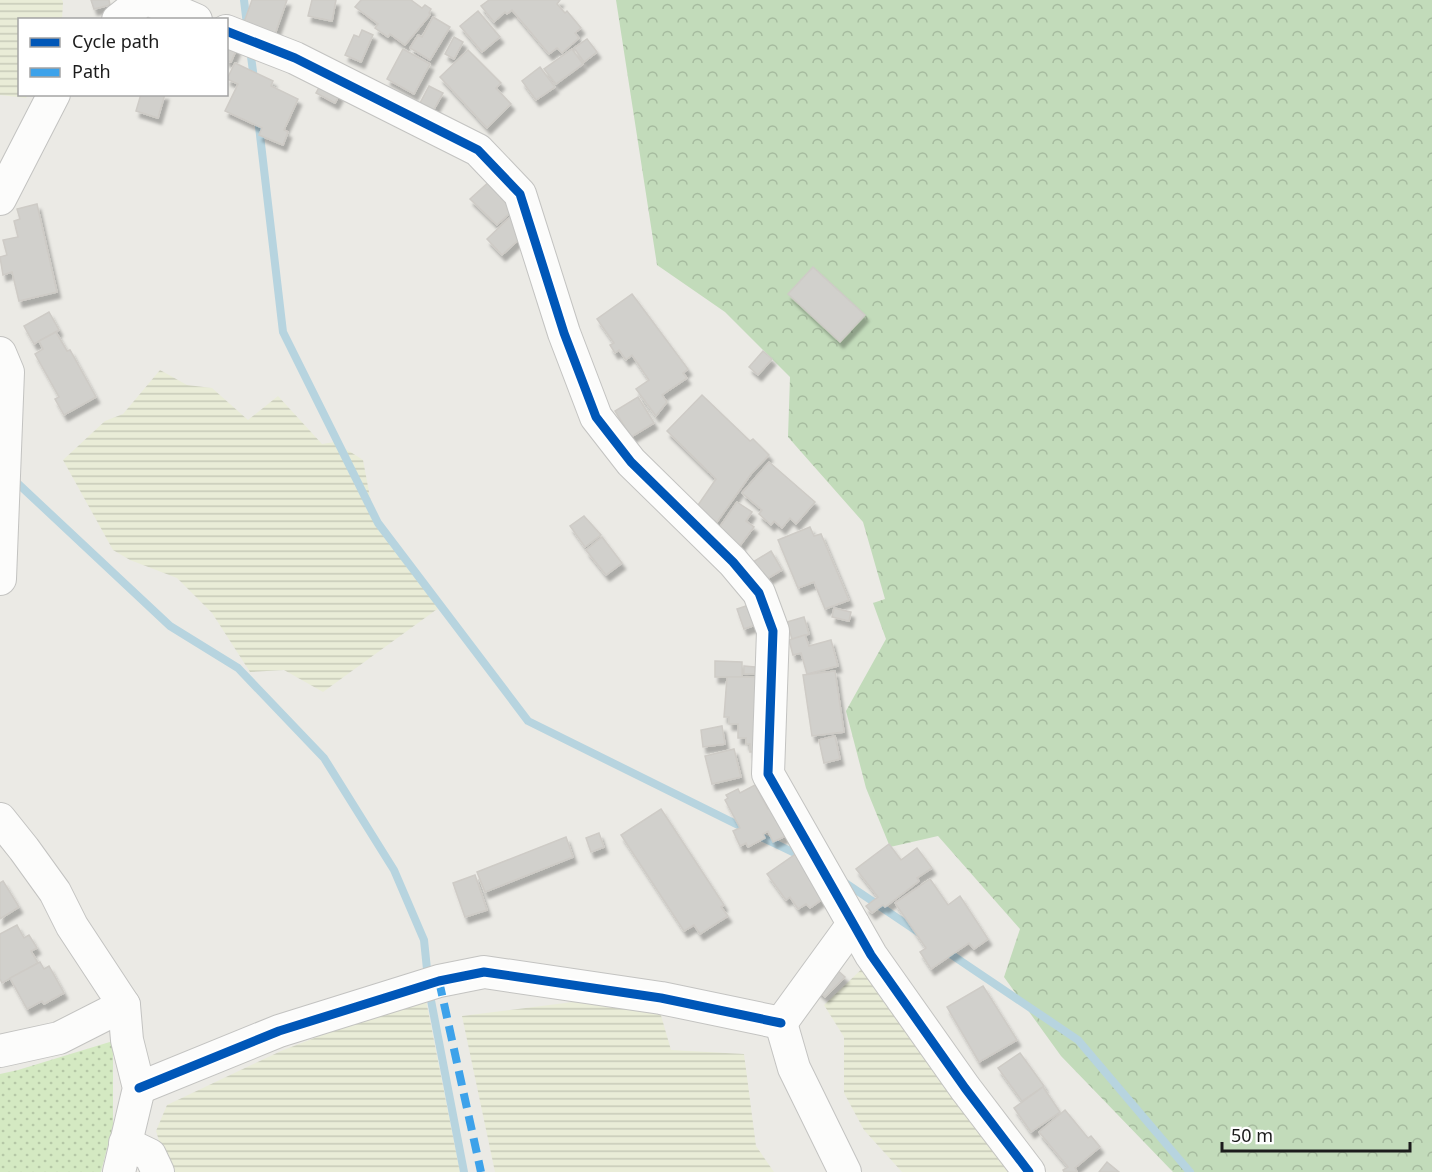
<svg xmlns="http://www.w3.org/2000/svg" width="1432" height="1172" viewBox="0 0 1432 1172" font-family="'Noto Sans',sans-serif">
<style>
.farmland{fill:url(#farmland-rules)}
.grass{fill:url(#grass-dots)}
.forest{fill:url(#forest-crowns)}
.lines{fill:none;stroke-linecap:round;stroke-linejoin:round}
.stream{stroke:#b7d4df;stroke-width:8}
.building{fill:#d1d0cc;stroke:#cecbc6;stroke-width:1.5;filter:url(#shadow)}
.minor-casing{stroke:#c3c3c1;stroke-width:34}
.minor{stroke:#fcfcfb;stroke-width:32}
.quiet{stroke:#3da2ea;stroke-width:8;stroke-dasharray:15 8;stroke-linecap:butt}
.cycleway-casing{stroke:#fff;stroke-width:13}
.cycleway{stroke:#0057b8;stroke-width:9}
</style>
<defs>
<pattern id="farmland-rules" width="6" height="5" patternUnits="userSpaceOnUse" patternTransform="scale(1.5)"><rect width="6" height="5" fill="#e9ecd7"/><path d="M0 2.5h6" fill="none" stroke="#c7cab8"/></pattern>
<pattern id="grass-dots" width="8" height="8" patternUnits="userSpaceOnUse" patternTransform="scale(1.5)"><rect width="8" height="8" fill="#d4e9c2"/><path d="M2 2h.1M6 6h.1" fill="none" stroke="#b5c7a6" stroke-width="1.8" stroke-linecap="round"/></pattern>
<pattern id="forest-crowns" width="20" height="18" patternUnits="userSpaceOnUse" patternTransform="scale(1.5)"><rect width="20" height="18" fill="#c2dbba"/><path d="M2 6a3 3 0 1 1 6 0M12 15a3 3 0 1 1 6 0" fill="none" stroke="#a6bb9f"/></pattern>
<filter id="shadow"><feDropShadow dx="3.5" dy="6" stdDeviation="1.5" flood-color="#0004"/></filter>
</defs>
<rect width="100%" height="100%" fill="#ebeae5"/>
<g class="farmland">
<polygon points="0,0 62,0 63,2 62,19 20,20 20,94 28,95 26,98 0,95"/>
<polygon points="160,370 187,385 212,388 248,420 278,396 322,444 335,442 363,460 372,508 406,566 440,607 323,692 284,670 250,672 212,613 177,578 130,560 113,550 63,460 105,421 123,414"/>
<polygon points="867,964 1010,1172 902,1172 864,1130 844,1093 844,1037 824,1005"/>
<polygon points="425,995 460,1172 169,1172 156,1131 167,1105 281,1051"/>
<polygon points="573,1002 660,1012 671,1050 744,1054 756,1146 774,1172 495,1172 462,1016"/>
</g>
<polygon class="grass" points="113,1041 113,1125 101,1172 0,1172 0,1074 18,1070"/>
<polygon class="forest" points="616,0 1432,0 1432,1172 1173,1172 1061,1056 1004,977 1020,929 938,836 890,847 866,788 846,711 886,639 873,603 885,599 863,522 788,437 790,377 725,312 657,265"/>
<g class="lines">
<g class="stream">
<polyline points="244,0 247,25"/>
<polyline points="250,49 254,79"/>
<polyline points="258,118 283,332 378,523 528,721 746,829"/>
<polyline points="13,479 170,626 238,668 324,758 394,870 424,940 428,979"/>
<polyline points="757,835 803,857"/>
<polyline points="844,882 921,934"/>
<polyline points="943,949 1078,1040 1190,1172"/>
<polyline points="429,990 464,1172"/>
</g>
</g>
<g class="building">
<polygon points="91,0 109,0 110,5 94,9"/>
<polygon points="252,0 287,0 274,37 243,25"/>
<polygon points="312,0 336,0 332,21 308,16"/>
<polygon points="361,0 411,0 422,8 425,5 431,9 429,13 430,15 405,45 390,34 388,37 375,28 378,24 355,7"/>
<polygon points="489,0 560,0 557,4 565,13 567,11 581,28 575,33 579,38 562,53 557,48 549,54 512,10 507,14 505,12 494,22 481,6"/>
<polygon points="478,11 500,37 482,52 460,26"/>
<polygon points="433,17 450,27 430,60 410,48 418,35 422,37"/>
<polygon points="362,30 373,35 361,62 345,55 354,35 359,37"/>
<polygon points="454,37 463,42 454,59 445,54"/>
<polygon points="587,39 597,52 584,62 574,48"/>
<polygon points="229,44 237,48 231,62 226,60 226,51"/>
<polygon points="403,49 430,64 414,94 387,79"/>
<polygon points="572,49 583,64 556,84 544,69"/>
<polygon points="468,50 501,83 496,88 511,104 487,128 440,77"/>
<polygon points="235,63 273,81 271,86 298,99 284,130 288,132 283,145 259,135 262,128 225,111 238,84 227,79"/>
<polygon points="540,67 555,87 536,100 522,81"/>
<polygon points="321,84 340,94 335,103 316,93"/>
<polygon points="429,86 443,93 433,111 420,103"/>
<polygon points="141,94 165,94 158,118 136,111"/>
<polygon points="492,179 506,193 501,198 511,208 508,210 511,212 497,225 470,199"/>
<polygon points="37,204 57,292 19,301 12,272 3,275 0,257 7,255 3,240 18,237 14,221 20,219 17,209"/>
<polygon points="512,215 527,232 502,255 487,239"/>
<polygon points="813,267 865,315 840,342 788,294"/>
<polygon points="632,294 688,369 683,373 687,378 662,395 667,402 656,416 636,389 649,380 632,355 626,360 619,350 615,353 610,345 614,343 597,319"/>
<polygon points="49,312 59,330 34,344 24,326"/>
<polygon points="56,332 67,351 70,350 96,397 64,415 55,399 59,397 35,354 43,349 39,341"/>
<polygon points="763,351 772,359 758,375 749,367"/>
<polygon points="702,395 750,441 753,439 769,455 751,474 717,522 696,508 716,479 667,431"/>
<polygon points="638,397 654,423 631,437 615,411"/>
<polygon points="769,462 815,502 796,524 790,518 782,528 774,521 771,525 759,514 762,510 742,493"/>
<polygon points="737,502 752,512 746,521 754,527 736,551 714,535"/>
<polygon points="584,516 601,535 585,547 570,526"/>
<polygon points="810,527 814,536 821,534 849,600 825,609 814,582 798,588 778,540"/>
<polygon points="602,537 622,563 606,575 586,550"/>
<polygon points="771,551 782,570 765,580 753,562"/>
<polygon points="755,603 761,623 744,629 737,609"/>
<polygon points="834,608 851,612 849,621 832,617"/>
<polygon points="804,617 809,634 792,639 787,622"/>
<polygon points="805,635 809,646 831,640 838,666 807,674 801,653 793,655 789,640"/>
<polygon points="715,661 742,662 742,677 715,677"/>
<polygon points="744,666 755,667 755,674 744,674"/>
<polygon points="835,671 844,732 812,736 803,675"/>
<polygon points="727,677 758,677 755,752 750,752 750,744 746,744 746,738 738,738 738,724 729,724 729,717 724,717"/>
<polygon points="722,726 725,744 703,747 701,730"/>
<polygon points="835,736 840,759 824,763 819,740"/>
<polygon points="734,749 741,777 712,784 705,756"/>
<polygon points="755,785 768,809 777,804 792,833 773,842 768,831 763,834 765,838 748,847 746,843 740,846 733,831 740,828 725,800 728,798 726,795 738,789 740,793"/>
<polygon points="661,809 724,905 721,907 728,916 700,934 694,925 684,931 621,835"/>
<polygon points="599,833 604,847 591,852 586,838"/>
<polygon points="566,837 573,857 485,892 477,872"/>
<polygon points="889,844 901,860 917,848 932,868 917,878 919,881 885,907 883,905 872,913 866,906 878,897 856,869"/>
<polygon points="797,853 828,895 810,908 806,904 798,909 790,897 786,900 767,874"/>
<polygon points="475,875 487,910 465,917 453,883"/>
<polygon points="930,879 948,905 960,896 988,939 974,949 969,943 931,969 920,952 926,948 895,903"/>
<polygon points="3,881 19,907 0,919 0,883"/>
<polygon points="17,925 24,938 29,935 37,948 31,951 38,963 2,983 0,979 0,934"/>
<polygon points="40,962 44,969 49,966 64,993 44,1004 42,1001 27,1009 10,978"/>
<polygon points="835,968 845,977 825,997 815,988"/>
<polygon points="983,986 1017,1040 979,1062 947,1007"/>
<polygon points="1020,1053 1044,1086 1022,1101 998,1068"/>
<polygon points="1043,1087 1060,1112 1031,1132 1014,1108"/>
<polygon points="1065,1110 1088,1138 1091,1136 1100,1147 1075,1168 1077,1172 1064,1172 1063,1170 1068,1167 1039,1132"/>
<polygon points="1107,1162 1119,1172 1099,1172"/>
</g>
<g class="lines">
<defs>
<g id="minor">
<polyline points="150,0 196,20"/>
<polyline points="118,20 143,0"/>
<polyline points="226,31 295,58 478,150 520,194 564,333 596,417 631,462 733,562 759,593 773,631 768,774 871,955 965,1088 1029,1172"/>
<polyline points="0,199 54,94"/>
<polyline points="0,353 8,372 0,579"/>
<polyline points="0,819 24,849 55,892 72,926 124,1005 127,1040 139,1088 119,1172"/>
<polyline points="781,1023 794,1068 845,1172"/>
<polyline points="781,1023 853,924"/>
<polyline points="0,1051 59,1038 124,1005"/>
<polyline points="139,1088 279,1031 439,981 484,972 661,998 781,1023"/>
<polyline points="125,1143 150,1155 158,1172"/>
</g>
</defs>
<use href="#minor" class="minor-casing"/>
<use href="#minor" class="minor"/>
<polyline class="quiet" points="439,981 481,1172"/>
<defs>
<g id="cycleway">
<polyline points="226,31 295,58 478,150 520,194 564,333 596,417 631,462 733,562 759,593 773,631 768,774 871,955 965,1088 1029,1172"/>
<polyline points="139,1088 279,1031 439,981 484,972 661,998 781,1023"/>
</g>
</defs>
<use href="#cycleway" class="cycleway-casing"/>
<use href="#cycleway" class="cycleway"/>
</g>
<rect x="18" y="18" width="210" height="78" fill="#ffffff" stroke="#a4a4a4" stroke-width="1.5"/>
<rect x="30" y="38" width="30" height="9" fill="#0057b8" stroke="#a4a4a4" stroke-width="1.5"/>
<text x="72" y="48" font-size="18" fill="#1c1c1c">Cycle path</text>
<rect x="30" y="68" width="30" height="9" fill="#3da2ea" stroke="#a4a4a4" stroke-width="1.5"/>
<text x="72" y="78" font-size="18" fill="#1c1c1c">Path</text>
<path d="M1222 1142v9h188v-9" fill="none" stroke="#1c1c1c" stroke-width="3"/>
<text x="1231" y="1142" font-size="18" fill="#1c1c1c" stroke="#ffffff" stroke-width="4.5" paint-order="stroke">50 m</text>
</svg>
